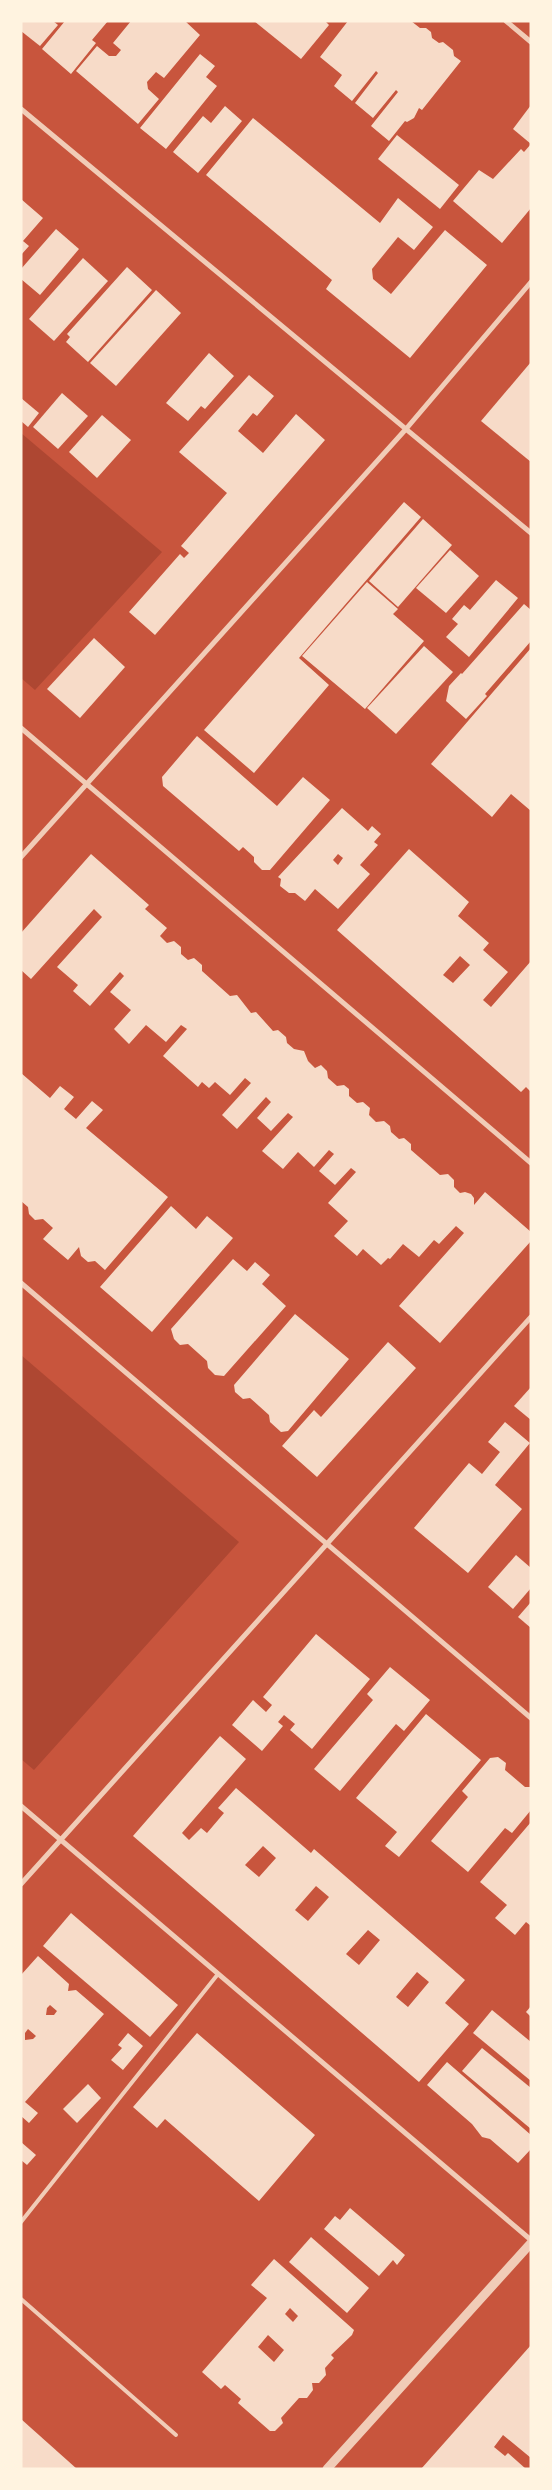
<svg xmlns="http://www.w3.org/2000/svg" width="552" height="2490" viewBox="0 0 552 2490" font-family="Spectral,serif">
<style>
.green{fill:#ae4732}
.building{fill:#f7dbc8;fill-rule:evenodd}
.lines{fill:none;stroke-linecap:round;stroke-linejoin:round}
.service{stroke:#f1ccb7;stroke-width:4}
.minor{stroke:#f1ccb7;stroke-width:5}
.tertiary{stroke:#f1ccb7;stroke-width:9}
</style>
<rect width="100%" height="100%" fill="#c8553d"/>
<g class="green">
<polygon points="21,433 162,552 35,690 21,678"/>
<polygon points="21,1355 239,1542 34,1770 21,1759"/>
</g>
<g class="building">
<polygon points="21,21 53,21 58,25 40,46 21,31"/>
<polygon points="65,21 108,21 92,40 96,43 71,74 42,49"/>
<polygon points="131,21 185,21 200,35 164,78 156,72 147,82 148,89 159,99 138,124 76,71 97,46 109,56 116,56 121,50 113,43"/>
<polygon points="254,21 325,21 329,25 301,59"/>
<polygon points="348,21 411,21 420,28 426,28 431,32 432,38 439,43 443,42 453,50 454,56 461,61 422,110 419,108 414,118 407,122 405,121 389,141 371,126 398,92 396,90 373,118 355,103 378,73 376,71 352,101 334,86 342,75 320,57"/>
<polygon points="200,54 215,66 206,77 217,86 166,149 140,128"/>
<polygon points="531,105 531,144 513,129"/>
<polygon points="225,106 242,121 198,173 173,152 203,116 211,123"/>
<polygon points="253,118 380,223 398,198 433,227 414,250 398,237 372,269 373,279 391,294 445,230 487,265 410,358 326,289 332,280 206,175"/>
<polygon points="397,135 459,185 440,209 378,159"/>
<polygon points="531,144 531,208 502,243 453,201 479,170 493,179 521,149 524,152"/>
<polygon points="21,199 43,218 23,241 29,246 21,255"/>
<polygon points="56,229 79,249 40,295 21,279 21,269"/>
<polygon points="83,258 108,281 54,341 29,319"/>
<polygon points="127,267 152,290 88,362 66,342 70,337 67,334"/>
<polygon points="156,290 181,313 116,386 90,363"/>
<polygon points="209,353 234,376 205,409 201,406 188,421 166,403"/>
<polygon points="531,362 531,462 481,421"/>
<polygon points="249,375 274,396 257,416 253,413 238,431 263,453 296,414 325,440 155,635 129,612 180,554 184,558 189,553 181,546 227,493 179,452"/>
<polygon points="62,393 88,416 58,449 33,427"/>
<polygon points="21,398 39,413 28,427 21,421"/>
<polygon points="102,415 131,440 97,478 69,452"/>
<polygon points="404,502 421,517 299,658 329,685 254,773 204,730"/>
<polygon points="423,519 452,545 398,607 369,581"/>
<polygon points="450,550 479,576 446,613 416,588"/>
<polygon points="496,580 518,598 469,657 446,637 458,624 452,619 464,605 470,610"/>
<polygon points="367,582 398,609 393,614 424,641 365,709 302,656"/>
<polygon points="524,604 531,610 531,641 485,694 487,696 466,719 446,701 449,686 461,673 462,674"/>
<polygon points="94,638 125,667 80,718 47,689"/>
<polygon points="424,646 453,672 396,734 367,708"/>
<polygon points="531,648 531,811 511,794 492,817 431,764"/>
<polygon points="197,736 277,806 303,777 330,800 270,870 262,870 254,862 254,857 243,847 239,851 163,786 162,777"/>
<path d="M342,808l26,23 4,-5 9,8 -7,8 4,3 -18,20 10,9 -32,35 -23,-20 -10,12 -10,-8h-6l-9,-7 1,-7 -3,-2zM338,854l5,4 -5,7 -5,-5z"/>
<path d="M409,849l60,53 -11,14 31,27 -6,7 25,22 -25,28 8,7 40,-46v131l-5,-5 -5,5 -184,-162zM460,956l10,9 -17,18 -10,-8z"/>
<polygon points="91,854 149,905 145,909 167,928 160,936 167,943 174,941 181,947 181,954 188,960 194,958 202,965 202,971 230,996 237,995 251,1013 256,1012 273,1031 278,1030 286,1037 287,1043 294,1049 304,1051 308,1061 315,1068 321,1065 327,1071 328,1078 337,1086 344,1085 349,1089 349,1096 357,1103 363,1102 370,1108 369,1115 376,1122 384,1121 390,1126 391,1132 399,1139 404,1138 411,1144 411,1150 440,1175 448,1174 454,1180 454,1187 460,1193 465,1192 471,1194 474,1198 474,1205 485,1192 531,1232 531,1241 440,1343 399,1306 464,1233 456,1226 439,1244 434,1240 419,1257 403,1244 390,1259 388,1258 381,1265 363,1249 357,1256 334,1236 348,1221 328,1203 356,1172 351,1168 335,1185 319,1171 334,1154 329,1150 314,1167 298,1152 283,1169 262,1151 293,1117 288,1113 271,1131 257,1118 271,1102 266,1097 237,1129 222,1115 251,1083 245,1078 230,1095 215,1082 209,1088 202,1082 198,1087 163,1056 187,1029 181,1025 166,1042 146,1025 129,1044 114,1029 131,1010 110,992 124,976 120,972 90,1006 73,991 78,985 57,967 102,917 94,909 31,979 21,970 21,933"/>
<polygon points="21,1073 50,1098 60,1086 74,1097 64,1109 76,1119 92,1101 103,1110 86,1128 168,1197 105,1270 95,1261 88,1262 81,1256 79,1247 68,1260 43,1239 53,1228 43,1219 35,1220 29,1214 28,1207 21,1201"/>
<polygon points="171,1206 196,1229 207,1216 233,1238 152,1332 100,1287"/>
<polygon points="233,1259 247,1271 255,1262 270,1275 262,1284 286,1306 224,1376 215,1375 208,1368 207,1361 188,1344 180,1345 174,1339 171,1329"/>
<polygon points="295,1314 349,1359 288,1431 281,1432 270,1422 269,1415 250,1398 243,1399 235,1392 234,1385"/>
<polygon points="388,1342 416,1368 317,1477 282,1446 314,1410 321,1417"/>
<polygon points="531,1387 531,1420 514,1406"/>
<polygon points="505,1422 530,1443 495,1485 522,1509 468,1573 414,1528 469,1463 482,1474 500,1452 488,1442"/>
<polygon points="516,1555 531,1568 531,1588 513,1609 488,1587"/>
<polygon points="531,1602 531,1628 518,1617"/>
<polygon points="316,1634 370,1679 312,1749 290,1730 295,1724 284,1715 278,1722 283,1726 262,1751 232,1725 253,1700 266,1712 272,1705 263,1697"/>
<polygon points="390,1667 430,1700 404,1731 396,1724 340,1791 314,1769 373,1700 367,1694"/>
<polygon points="426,1714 481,1760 399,1857 385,1846 397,1832 356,1798"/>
<path d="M220,1736l26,23 -64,74 7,7 12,-12 6,5 17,-20 -6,-5 18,-20 75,65 3,-4 151,131 -20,23 24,21 -50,58 -286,-246zM263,1846l13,12 -17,19 -14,-12zM316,1886l13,11 -21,24 -13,-11zM368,1930l12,10 -21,25 -13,-11zM417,1972l12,10 -21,25 -12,-10z"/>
<polygon points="498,1757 506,1763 505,1770 525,1787 531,1787 531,1810 512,1833 505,1828 468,1872 431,1841 468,1797 462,1791 490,1758"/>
<polygon points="531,1822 531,1926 526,1922 515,1935 495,1918 507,1905 480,1882"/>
<polygon points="71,1913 178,2005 150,2037 43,1946"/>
<path d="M38,1956l31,28 -1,7 8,-1 28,24 -79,88 13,11 -9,10 -8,-7v-141zM50,2005l7,6 -3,4h-8l1,-7zM28,2029l8,7 -3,3 -8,1v-7z"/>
<polygon points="531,2006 531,2017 526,2012"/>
<polygon points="492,2010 531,2042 531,2081 473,2033"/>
<polygon points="128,2033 143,2046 123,2070 111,2060 122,2048 118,2045"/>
<polygon points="197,2033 315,2135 259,2201 165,2119 157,2128 133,2107"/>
<polygon points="482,2048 531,2088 531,2129 462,2071"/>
<polygon points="447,2062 531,2135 531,2149 518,2163 490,2139 482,2137 472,2124 427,2085"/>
<polygon points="88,2084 101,2098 77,2123 63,2109"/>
<polygon points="21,2142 36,2155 27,2165 21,2160"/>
<polygon points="350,2208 405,2255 397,2265 393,2260 379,2276 324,2229 335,2216 340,2220"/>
<polygon points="311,2237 369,2288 347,2313 289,2262"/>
<path d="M274,2259l80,71 -2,5 -21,20 3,3 -9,10 1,7 -7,8h-7l1,7 -6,8h-8l-18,20 2,5 -8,8h-5l-32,-28 3,-4 -16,-14 -4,4 -19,-17 65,-74 -16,-13zM290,2308l8,8 -5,6 -8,-8zM268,2335l16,15 -10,12 -16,-15z"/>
<polygon points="531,2345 531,2458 503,2435 494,2447 505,2456 508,2453 526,2469 421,2469"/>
<polygon points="21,2419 77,2469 21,2469"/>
</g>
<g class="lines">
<g class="service">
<polyline points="21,2222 218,1974"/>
<polyline points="21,2299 176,2435"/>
</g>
<g class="minor">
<polyline points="506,21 531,42"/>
<polyline points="21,109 531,533"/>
<polyline points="21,728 531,1163"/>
<polyline points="21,857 406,429 531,282"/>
<polyline points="21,1283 531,1718"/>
<polyline points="21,1806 531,2240"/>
<polyline points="21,1884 531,1317"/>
</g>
<polyline class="tertiary" points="327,2469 531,2243"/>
</g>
<rect width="552" height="2490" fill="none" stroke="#fff3e0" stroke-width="45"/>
</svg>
